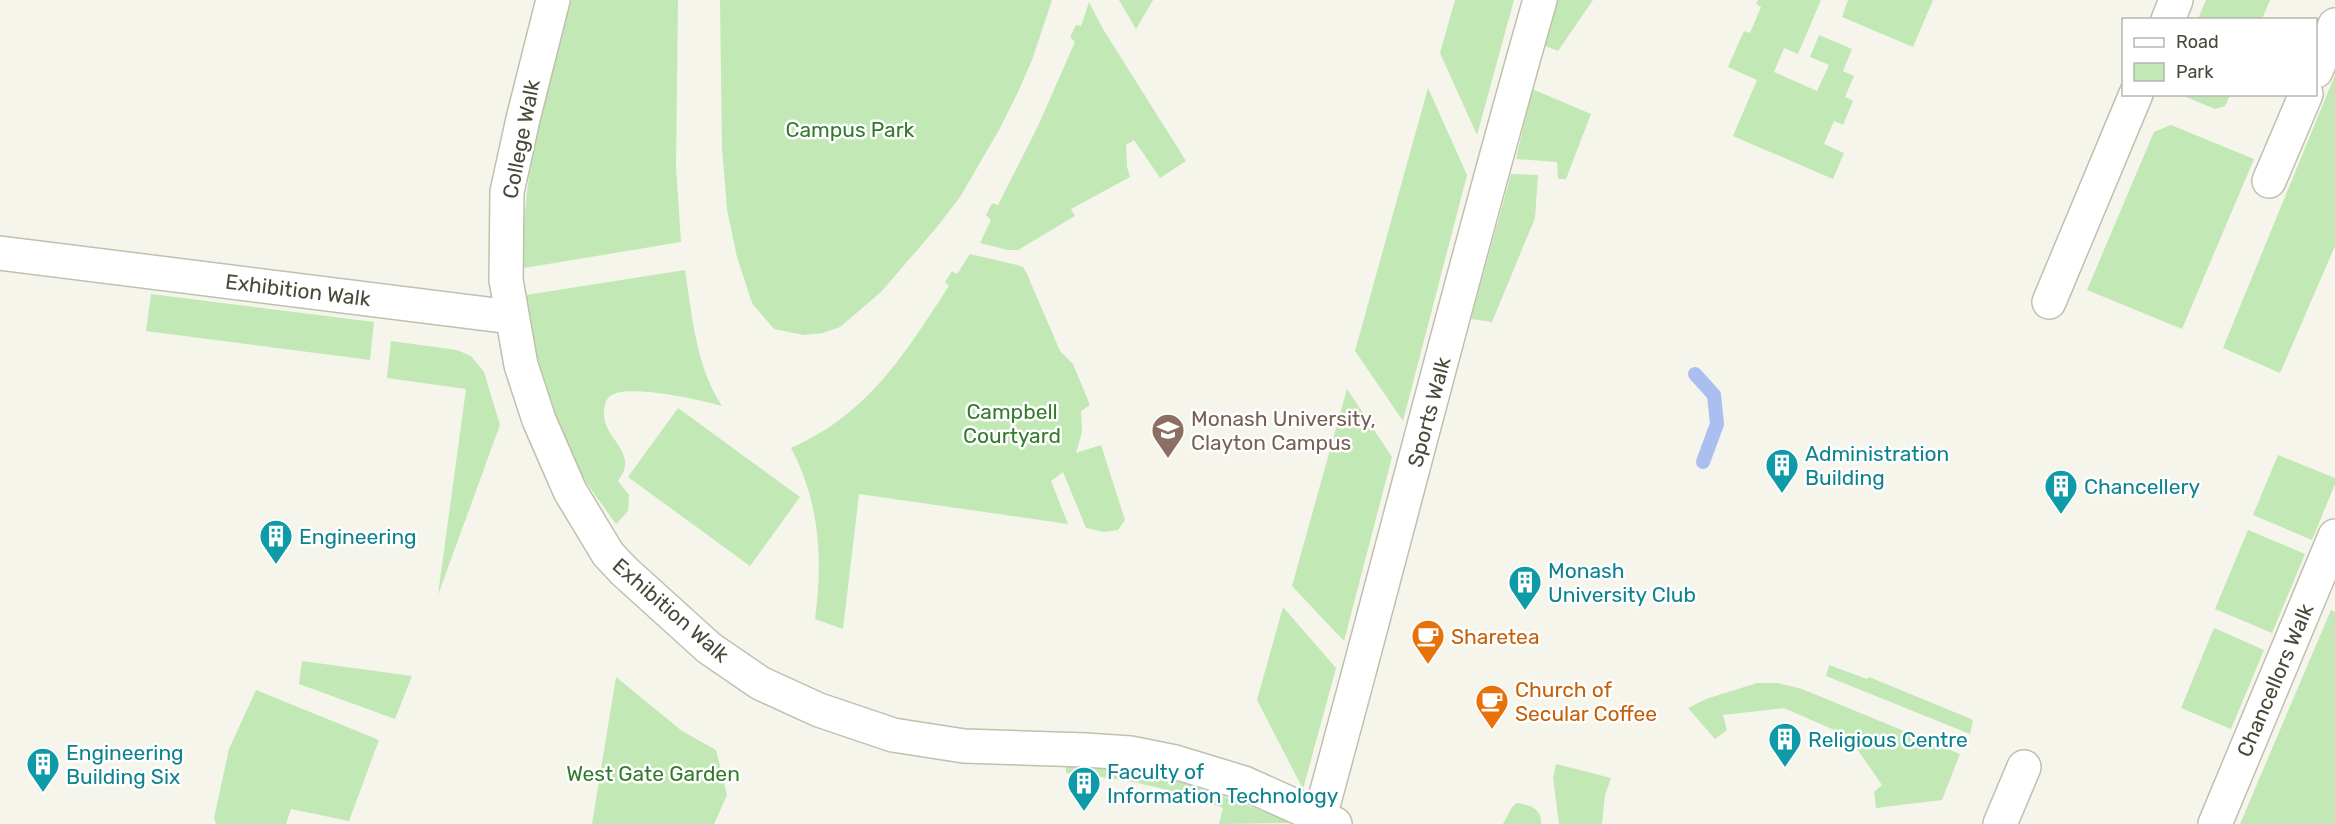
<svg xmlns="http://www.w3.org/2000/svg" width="2335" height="824" viewBox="0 0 2335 824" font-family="Rubik,sans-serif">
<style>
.green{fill:#c2e8b5}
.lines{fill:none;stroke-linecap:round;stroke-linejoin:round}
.stream{stroke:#aabeef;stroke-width:14}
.pedestrian-casing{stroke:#c0c0ae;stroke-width:36}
.minor-casing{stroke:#c0c0ae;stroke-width:36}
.pedestrian{stroke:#fff;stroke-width:33}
.minor{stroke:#fff;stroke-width:33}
.labels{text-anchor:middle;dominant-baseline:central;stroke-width:5;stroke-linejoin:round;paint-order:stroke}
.park-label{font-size:21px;fill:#337a2d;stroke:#fff}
.street-label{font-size:21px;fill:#494839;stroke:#fff}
.education-label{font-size:21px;fill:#785e54;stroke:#fff;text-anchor:start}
.culture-label{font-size:21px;fill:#0d838f;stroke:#fff;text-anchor:start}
.food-label{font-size:21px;fill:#c56008;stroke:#fff;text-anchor:start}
</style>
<rect width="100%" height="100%" fill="#f5f5eb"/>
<g class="green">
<path d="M569,0h109l-2,167 5,75 -157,26c-4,-92 23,-180 45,-268z"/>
<polygon points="720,0 1052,0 1032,60 1018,92 999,130 960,197 937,227 881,292 840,327 823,333 804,335 774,329 752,303 737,257 727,209 722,148"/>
<polygon points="1119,0 1153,0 1136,29"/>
<polygon points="1455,0 1514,0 1477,135 1440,53"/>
<polygon points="1558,0 1593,0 1558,51 1545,46"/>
<polygon points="1758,0 1821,0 1798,54 1784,48 1774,72 1817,91 1829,65 1810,57 1819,35 1852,49 1843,71 1854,76 1845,97 1853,101 1843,125 1834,121 1824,144 1844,153 1833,179 1733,136 1757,80 1728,67 1744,31 1750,33 1761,7 1756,4"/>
<polygon points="1848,0 1933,0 1913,47 1842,17"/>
<polygon points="2206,0 2270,0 2262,19 2198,19"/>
<polygon points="1089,2 1103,29 1186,161 1160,178 1134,140 1126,145 1127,167 1130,177 1071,209 1075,216 1018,250 1008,250 980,243 991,220 986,215 992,203 998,205 1037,128 1075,42 1070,37 1076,25 1081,26"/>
<polygon points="2335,75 2335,246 2280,373 2223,348"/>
<polygon points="1428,88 1467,175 1403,421 1355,351"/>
<polygon points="1532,89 1591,114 1566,179 1558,179 1557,162 1516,159"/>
<polygon points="2181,95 2230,95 2225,106 2215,109"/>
<polygon points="2171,125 2254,159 2182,329 2087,290 2154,132"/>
<polygon points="1511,174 1538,175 1535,218 1492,322 1471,319"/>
<path d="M970,254l47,11 6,2 4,7 33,77 13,13 17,41 -9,6 1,21 -6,21 25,-8 24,75 -7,10 -14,2 -18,-4 -23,-56 -12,9 17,43 -209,-30 -16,135 -28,-10c8,-59 5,-117 -24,-171 79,-35 113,-94 158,-162l-4,-4 7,-11 5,3z"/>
<path d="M685,270c7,45 11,97 37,136 -20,-6 -99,-24 -113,-9 -4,3 -5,12 -5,17 0,19 18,29 21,46 1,8 -2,14 -7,21l11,14 -1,16 -12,13c-14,-20 -29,-39 -42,-60 -26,-43 -42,-119 -48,-169z"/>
<polygon points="151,294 374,322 370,360 146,331"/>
<polygon points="391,341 457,350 471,356 484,372 500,425 438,595 466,389 387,378"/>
<polygon points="1347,389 1392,457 1344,641 1292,586"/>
<polygon points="678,408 800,497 750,566 628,477"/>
<polygon points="2278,455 2335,478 2335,484 2312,540 2253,515"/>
<polygon points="2248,530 2305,554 2272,633 2215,609"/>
<polygon points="1283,607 1336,668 1303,789 1257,700"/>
<polygon points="2331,610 2335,612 2335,824 2240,824"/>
<polygon points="2214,628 2264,650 2231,729 2181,708"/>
<polygon points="302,661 412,676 395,719 299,684"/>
<polygon points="1829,665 1867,679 1869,677 1971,719 1973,721 1970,734 1826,676"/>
<polygon points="616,677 682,731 716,750 727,795 714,824 592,824"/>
<polygon points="1757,683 1778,683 1802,689 1960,754 1942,800 1876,808 1874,792 1882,785 1848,736 1784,708 1723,715 1727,730 1715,739 1688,708 1706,699"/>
<polygon points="256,690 379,740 349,821 291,809 286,824 216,824 214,818 229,749"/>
<path d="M1066,761c81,7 151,30 225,62l-72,1 4,-16c-53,-20 -100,-30 -157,-35z"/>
<polygon points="1556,764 1611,778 1605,795 1602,824 1559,824 1553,778"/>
<path d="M1517,803c13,2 25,6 24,21h-38l9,-17z"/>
</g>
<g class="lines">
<polyline class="stream" points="1695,374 1714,395 1717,424 1703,462"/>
<defs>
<g id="pedestrian">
<polyline points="553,0 523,119 507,192 506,280 521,365 539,420 570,491 608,554 624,571 709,648 760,683 819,710 893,735 964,746 1085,750 1130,753 1175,762 1244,783 1335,824"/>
<polyline points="2316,71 2335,25"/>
<polyline points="2269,181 2306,94"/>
<polyline points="0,253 511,317"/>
<path d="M1318,824c75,-274 144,-551 222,-824"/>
<polyline points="2000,824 2024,767"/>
<polyline points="2215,824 2335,536"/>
</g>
<g id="minor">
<polyline points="2168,20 2176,0"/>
<polyline points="2049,302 2136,94"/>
</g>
</defs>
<use href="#pedestrian" class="pedestrian-casing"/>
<use href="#minor" class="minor-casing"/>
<use href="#pedestrian" class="pedestrian"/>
<use href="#minor" class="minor"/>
</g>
<defs>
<symbol id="university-pin" viewBox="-11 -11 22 30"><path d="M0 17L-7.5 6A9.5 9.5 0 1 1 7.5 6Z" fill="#8d6e63" stroke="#fff"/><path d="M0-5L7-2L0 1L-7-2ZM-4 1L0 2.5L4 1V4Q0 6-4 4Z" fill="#fff"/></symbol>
<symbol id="building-pin" viewBox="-11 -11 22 30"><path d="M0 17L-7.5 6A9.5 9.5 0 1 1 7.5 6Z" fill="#0f9aa8" stroke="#fff"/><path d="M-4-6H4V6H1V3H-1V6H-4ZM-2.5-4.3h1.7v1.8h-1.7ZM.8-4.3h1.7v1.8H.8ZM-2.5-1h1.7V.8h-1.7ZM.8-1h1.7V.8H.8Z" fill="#fff"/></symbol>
<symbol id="cafe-pin" viewBox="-11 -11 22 30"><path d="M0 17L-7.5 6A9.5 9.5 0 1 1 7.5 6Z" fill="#e8710a" stroke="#fff"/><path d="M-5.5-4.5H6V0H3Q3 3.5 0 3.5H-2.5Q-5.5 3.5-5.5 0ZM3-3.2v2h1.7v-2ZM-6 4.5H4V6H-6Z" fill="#fff"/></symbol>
</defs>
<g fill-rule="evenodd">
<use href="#university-pin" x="1149" y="411" width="38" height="52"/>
<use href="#building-pin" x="1763" y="446" width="38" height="52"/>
<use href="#building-pin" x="2042" y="467" width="38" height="52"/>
<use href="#building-pin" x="257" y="517" width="38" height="52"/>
<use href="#building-pin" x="1506" y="563" width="38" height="52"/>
<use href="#cafe-pin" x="1409" y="617" width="38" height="52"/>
<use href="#cafe-pin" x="1473" y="682" width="38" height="52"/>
<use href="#building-pin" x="1766" y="720" width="38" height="52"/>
<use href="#building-pin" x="24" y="745" width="38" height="52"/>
<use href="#building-pin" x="1065" y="764" width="38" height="52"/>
</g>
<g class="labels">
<g class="park-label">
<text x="850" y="129">Campus Park</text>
<text x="1012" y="411">Campbell<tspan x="1012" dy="24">Courtyard</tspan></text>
<text x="653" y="773">West Gate Garden</text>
</g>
<g class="street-label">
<text transform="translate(521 139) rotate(-79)">College Walk</text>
<text transform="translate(298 290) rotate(7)">Exhibition Walk</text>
<text transform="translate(1429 412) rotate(-75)">Sports Walk</text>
<text transform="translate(671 610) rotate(41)">Exhibition Walk</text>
<text transform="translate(2275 680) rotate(-67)">Chancellors Walk</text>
</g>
<g class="education-label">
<text x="1191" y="418">Monash University,<tspan x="1191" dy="24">Clayton Campus</tspan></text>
</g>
<g class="culture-label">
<text x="1805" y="453">Administration<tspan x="1805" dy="24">Building</tspan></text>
<text x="2084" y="486">Chancellery</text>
<text x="299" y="536">Engineering</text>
<text x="1548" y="570">Monash<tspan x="1548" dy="24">University Club</tspan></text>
<text x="1808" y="739">Religious Centre</text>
<text x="66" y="752">Engineering<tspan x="66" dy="24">Building Six</tspan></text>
<text x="1107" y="771">Faculty of<tspan x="1107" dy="24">Information Technology</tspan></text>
</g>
<g class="food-label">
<text x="1451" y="636">Sharetea</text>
<text x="1515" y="689">Church of<tspan x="1515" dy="24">Secular Coffee</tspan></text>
</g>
</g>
<rect x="2122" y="18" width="195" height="78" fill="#ffffff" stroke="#b6b6b0" stroke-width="1.5"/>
<rect x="2134" y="38" width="30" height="9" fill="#ffffff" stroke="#b6b6b0" stroke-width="1.5"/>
<text x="2176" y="48" font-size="18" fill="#494839">Road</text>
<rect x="2134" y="63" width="30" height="18" fill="#c2e8b5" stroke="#b6b6b0" stroke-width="1.5"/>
<text x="2176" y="78" font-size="18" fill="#494839">Park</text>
</svg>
